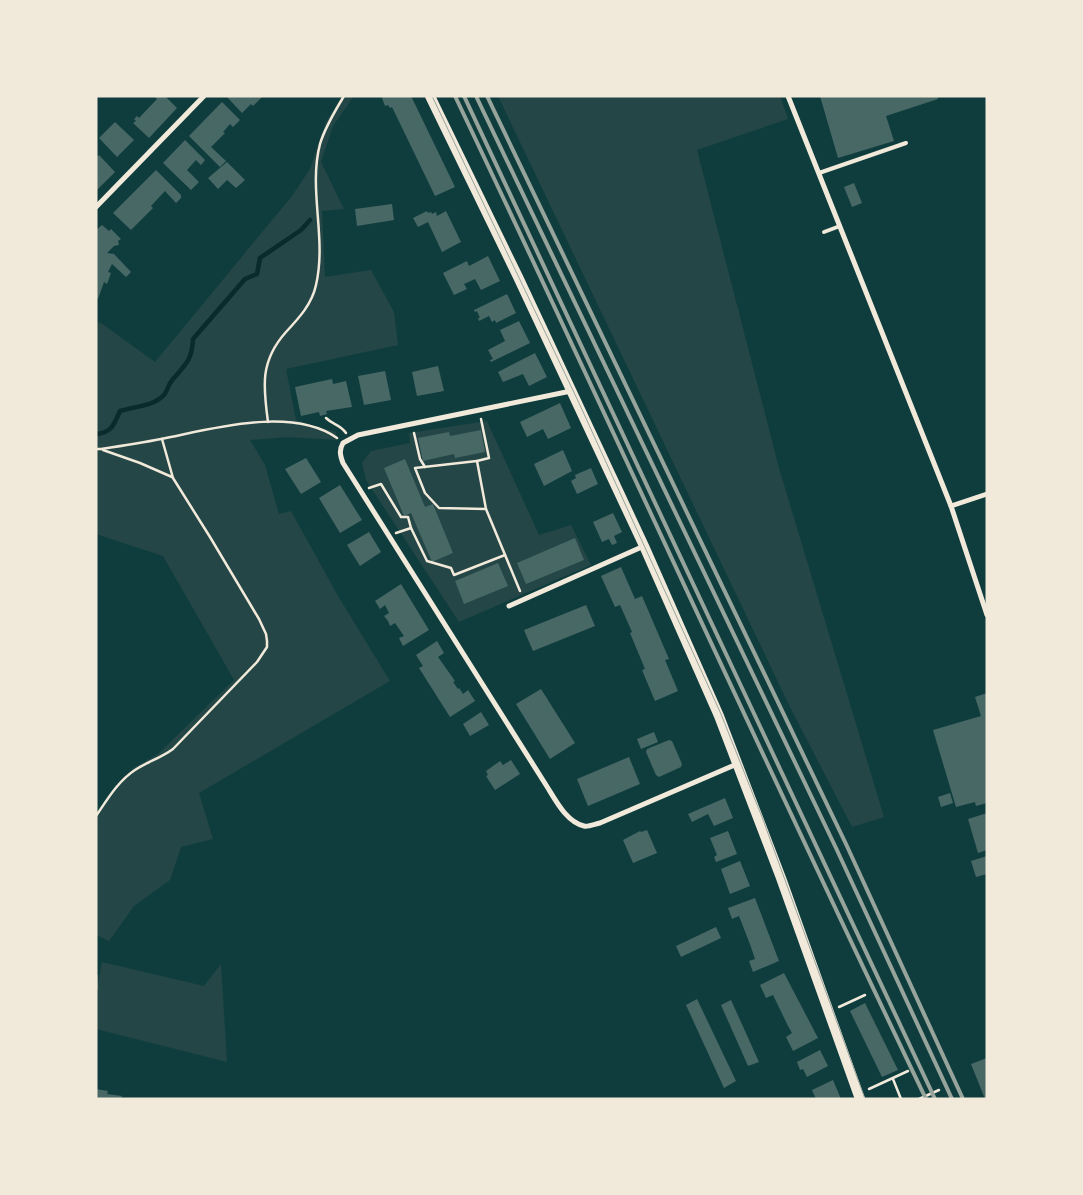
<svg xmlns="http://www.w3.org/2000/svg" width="1083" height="1195" viewBox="0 0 1083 1195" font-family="Karla,sans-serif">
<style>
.green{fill:#244646}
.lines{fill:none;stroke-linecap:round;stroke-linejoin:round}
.stream{stroke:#0a2a2b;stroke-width:4.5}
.building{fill:#486865}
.path{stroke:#f1e9da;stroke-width:2.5}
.service{stroke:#f1e9da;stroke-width:4}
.minor{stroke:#f1e9da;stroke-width:5}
.secondary{stroke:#f1e9da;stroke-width:10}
.tram{stroke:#97a49c;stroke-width:1}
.rail{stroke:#97a49c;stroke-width:4}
</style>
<rect width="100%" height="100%" fill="#0f3d3e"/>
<g class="green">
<polygon points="342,96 354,96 333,126 321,162 344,209 322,211 325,277 371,270 394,312 398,345 286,369 296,420 336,432 337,440 288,437 250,440 265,465 279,514 291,511 338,596 390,681 199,793 213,839 181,847 170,880 134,906 109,941 96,935 96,816 133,768 158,754 234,680 163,556 96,534 96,322 101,323 155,362 292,196 310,169 326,122"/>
<polygon points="498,96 780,96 788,119 697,150 779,468 884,817 852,827 790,707"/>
<polygon points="487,421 539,535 571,525 591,565 459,622 366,480 362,463 371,451 410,443 409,433"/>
<polygon points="102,962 204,986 221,964 227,1062 96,1029 96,993"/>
</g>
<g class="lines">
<path class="stream" d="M96,434c16,-1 18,-10 24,-23 9,-3 26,-5 34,-9 16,-8 10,-12 19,-23 13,-15 19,-19 20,-40l52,-60 12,-5 3,-16 41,-28 9,-10"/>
</g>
<g class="building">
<polygon points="156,96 165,96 177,108 149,138 133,123 136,121 134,119 137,116 139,118 157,99 155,97"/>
<polygon points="228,96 263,96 253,106 251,104 242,113 227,97"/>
<polygon points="384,96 410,96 412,98 455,187 435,196 392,107 390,108 388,105 385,106 382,98"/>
<polygon points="820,96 937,96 938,99 886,116 894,141 838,158"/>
<polygon points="222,102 240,120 233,127 230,124 223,132 225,133 211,147 226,161 220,167 189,136"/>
<polygon points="115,122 134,140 117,157 99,138"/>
<polygon points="185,140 205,160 201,165 196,160 187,170 199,182 191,190 163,163"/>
<polygon points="99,155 115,172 96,191 96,158"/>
<polygon points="227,162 245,180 236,188 227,180 218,189 208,178"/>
<polygon points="156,170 181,195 181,198 176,203 165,191 151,206 153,208 131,230 113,213"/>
<polygon points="854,183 862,203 852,207 844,187"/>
<polygon points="392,204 394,220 357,226 355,209"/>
<polygon points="427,211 428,213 431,212 432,214 436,212 437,216 446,211 461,242 442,252 428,222 418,227 413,218"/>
<polygon points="102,225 109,231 111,229 121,239 118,241 119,245 114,246 107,253 114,254 131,272 126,277 112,264 108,272 111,273 107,284 104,282 98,299 96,298 96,230"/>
<polygon points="488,256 500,281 481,290 475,279 464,284 467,289 454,295 443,273 467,261 469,266"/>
<polygon points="507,294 516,313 496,323 495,320 492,322 489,316 479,321 478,318 480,318 477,311 475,312 474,310"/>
<polygon points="519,321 530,343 491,362 490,360 493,359 488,350 505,341 500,330"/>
<polygon points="535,353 547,377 529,386 523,374 503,382 498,372"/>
<polygon points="438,366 444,391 417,396 412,372"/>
<polygon points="385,371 391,400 364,405 358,376"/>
<polygon points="332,379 333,384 346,381 352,407 326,411 327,414 320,416 319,412 301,416 295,387"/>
<polygon points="560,403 571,428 548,439 543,429 527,437 520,422"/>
<polygon points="481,430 485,452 455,458 454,454 423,461 418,438 449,432 450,436"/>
<polygon points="563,450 572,471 544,486 534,464"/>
<polygon points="306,458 321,482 301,494 285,469"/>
<polygon points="405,459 425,507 433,504 453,553 432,562 411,513 404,516 384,468"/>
<polygon points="591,468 598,484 577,494 571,481 576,478 575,475"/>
<polygon points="340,485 362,520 340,533 319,498"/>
<polygon points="613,513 622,532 614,536 617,543 612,545 609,539 602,542 593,522"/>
<polygon points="369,532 381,552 360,566 347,545"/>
<polygon points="575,538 584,560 526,584 517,563"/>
<polygon points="498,563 508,586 464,604 455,581"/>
<polygon points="621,567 635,599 642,596 669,659 665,660 678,691 655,701 642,670 645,669 630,633 632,632 620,605 615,607 601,576"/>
<polygon points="401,584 429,630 403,646 399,638 404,636 395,623 390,626 388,621 384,616 389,613 385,605 380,609 375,601"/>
<polygon points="586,605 595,626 533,651 524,630"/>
<polygon points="437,641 444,653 438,657 455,681 453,682 458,689 459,688 463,694 468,690 475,701 450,717 419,668 423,666 416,655"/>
<polygon points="541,689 575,743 550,759 516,704"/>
<polygon points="987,693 987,803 976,806 975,802 956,807 933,730 981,716 975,697"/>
<polygon points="481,712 489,725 470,736 463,724"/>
<polygon points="654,732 658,742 641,749 637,739"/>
<polygon points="669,740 672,741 682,764 681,767 659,777 656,775 646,752 647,749"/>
<polygon points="629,757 640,784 588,806 577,779"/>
<polygon points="511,760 520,774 495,790 486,776 488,775 486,771 500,761 503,765"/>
<polygon points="950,793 953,803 941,807 938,797"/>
<polygon points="725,798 733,818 714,826 708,814 692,822 688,814"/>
<polygon points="987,813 987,850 978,853 968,819"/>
<polygon points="647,830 657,853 633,863 623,840 640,831 641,832"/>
<polygon points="728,831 737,854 716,862 714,857 717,855 710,838"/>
<polygon points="987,856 987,874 976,877 971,861"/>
<polygon points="740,861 750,886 730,894 721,869"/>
<polygon points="755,898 779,961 753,972 749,961 755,959 751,947 739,916 732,919 728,908"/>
<polygon points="716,927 721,938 681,957 676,946"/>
<polygon points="784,973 818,1038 793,1051 786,1037 792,1033 788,1026 773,995 766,998 760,985"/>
<polygon points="697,999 736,1081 724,1088 686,1005"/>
<polygon points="731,1000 759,1062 748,1066 721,1005"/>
<polygon points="865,1003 898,1070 882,1077 850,1011"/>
<polygon points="820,1050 828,1066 807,1077 803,1069 800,1070 797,1062"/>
<polygon points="987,1058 987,1099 985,1099 971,1064"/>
<polygon points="833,1080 841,1099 816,1099 812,1090"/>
<polygon points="96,1089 108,1091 107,1094 122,1096 121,1099 96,1099"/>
</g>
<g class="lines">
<g class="path">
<path d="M326,418c7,7 14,6 20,15"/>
<polyline points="481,419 489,458 477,461 486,509 520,591"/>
<path d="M268,422c-5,-36 -8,-61 18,-90 13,-14 26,-28 30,-47 11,-47 -8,-95 4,-141 5,-17 15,-33 24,-48"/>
<polyline points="414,433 420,459 425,467"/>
<path d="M96,449h5c20,-3 40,-6 60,-10 51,-10 130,-33 176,-1"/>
<polyline points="103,450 140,463 172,477"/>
<polyline points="477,461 415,468 425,493 439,508 486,509"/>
<polyline points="369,488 381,484 401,517 408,517 411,528"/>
<polyline points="396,533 411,528 427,561 451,568 454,575 505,555"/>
<path d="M96,816c11,-16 22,-35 39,-46 12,-8 26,-12 38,-21l84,-87 10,-15v-6l-1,-7 -7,-15 -49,-82 -37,-59 -11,-39"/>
<polyline points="96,975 96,989"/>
<polyline points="839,1007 865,995"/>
<polyline points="893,1079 901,1099"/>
<polyline points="869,1089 908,1071"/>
<polyline points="919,1099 939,1090"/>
</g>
<g class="service">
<polyline points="819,173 906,143"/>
<polyline points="824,232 840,226"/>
</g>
<g class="minor">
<polyline points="788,96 951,506 987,615"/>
<polyline points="96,207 204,96"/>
<path d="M571,391l-213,44 -15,8c-4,7 -3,12 0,20l203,322c9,14 20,37 38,41 4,1 11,-2 16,-3l137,-59"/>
<polyline points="951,506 987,494"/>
<polyline points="509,606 644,546"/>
</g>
<polyline class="secondary" points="430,96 519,279 644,546 719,716 781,878 860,1099"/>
<polyline class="tram" points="432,96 579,403 721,714 762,817 865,1099"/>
<g class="rail">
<path d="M455,96c159,334 311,670 471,1003"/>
<path d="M464,96c159,334 312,670 471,1003"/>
<polyline points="476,96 836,848 952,1099"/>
<polyline points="487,96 846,844 963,1099"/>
</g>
</g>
<rect width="1083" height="1195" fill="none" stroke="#f1e9da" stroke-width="195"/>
</svg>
